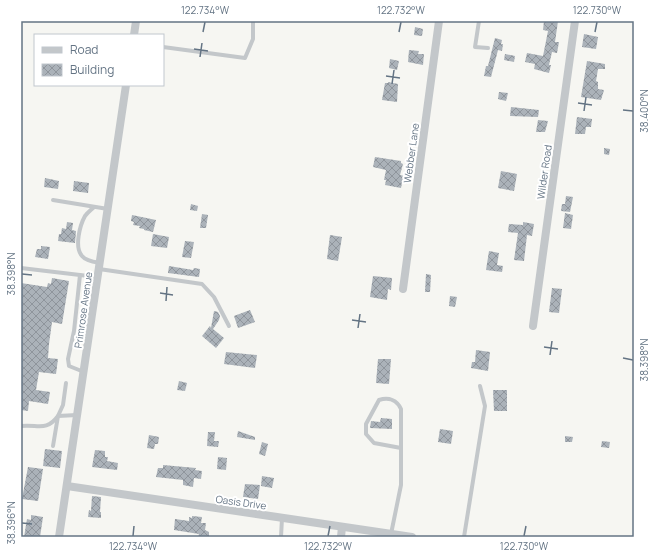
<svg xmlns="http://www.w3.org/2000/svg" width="655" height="558" viewBox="0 0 655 558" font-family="Manrope,sans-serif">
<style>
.building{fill:url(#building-cross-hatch)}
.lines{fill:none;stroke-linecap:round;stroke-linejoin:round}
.service{stroke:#c3c7ca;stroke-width:4}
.minor{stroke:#c3c7ca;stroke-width:8}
.ticks{fill:none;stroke:#647484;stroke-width:1.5}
.labels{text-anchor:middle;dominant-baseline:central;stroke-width:4;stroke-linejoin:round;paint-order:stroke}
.street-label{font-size:10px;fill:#647484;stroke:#fff}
.neatline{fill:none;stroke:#647484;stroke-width:1.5}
.ticks-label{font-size:10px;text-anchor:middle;fill:#647484}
</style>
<defs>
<pattern id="building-cross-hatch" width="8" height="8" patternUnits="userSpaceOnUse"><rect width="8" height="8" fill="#abb2b9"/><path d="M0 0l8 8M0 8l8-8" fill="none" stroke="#8f959c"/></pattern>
</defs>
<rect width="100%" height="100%" fill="#f6f6f2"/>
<g class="building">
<polygon points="544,21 558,21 555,42 559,42 557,53 552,52 549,65 551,65 549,73 534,69 535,64 525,62 527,53 543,56 548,31 543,30"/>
<polygon points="415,27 423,29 422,36 414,35"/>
<polygon points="584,34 598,37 596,49 582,47"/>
<polygon points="495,38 502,40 501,44 503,44 502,51 498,50 491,77 484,76 486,66 488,66"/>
<polygon points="409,50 419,51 418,54 424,54 423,65 408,62"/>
<polygon points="505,54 515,56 514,62 504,60"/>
<polygon points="390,59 399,61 397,70 389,68"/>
<polygon points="587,61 605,64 605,69 598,69 596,81 598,82 598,89 604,90 601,100 581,97"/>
<polygon points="388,82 398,84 397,102 382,100 385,83 388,83"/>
<polygon points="499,92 508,93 506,101 498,99"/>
<polygon points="511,107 539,110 538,117 510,116"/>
<polygon points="577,117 592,119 591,127 586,127 585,134 575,134"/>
<polygon points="538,120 548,121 545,132 536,132"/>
<polygon points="604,148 610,149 609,155 604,154"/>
<polygon points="375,157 401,161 401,163 403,164 400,175 408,177 407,184 402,183 401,188 385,185 386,180 384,180 386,170 373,167"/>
<polygon points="501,171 517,174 514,191 498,188"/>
<polygon points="45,178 59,181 58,189 44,187"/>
<polygon points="74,181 89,183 88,193 73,191"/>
<polygon points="566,196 573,197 570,212 561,211 562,204 565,204"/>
<polygon points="191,204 198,206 197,211 190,210"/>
<polygon points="565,213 573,215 571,229 563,228"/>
<polygon points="202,214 208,215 206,228 200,228"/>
<polygon points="132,215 156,220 153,232 144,230 144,229 139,228 140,226 133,225 134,222 131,221"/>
<polygon points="67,222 73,223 72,230 76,231 75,243 58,241 59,234 61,234 62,228 66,229"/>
<polygon points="523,222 534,224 532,236 527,235 524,261 514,260 518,233 508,232 509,224 523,225"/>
<polygon points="153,234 169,237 167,248 151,246"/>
<polygon points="330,235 342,237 338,261 327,259"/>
<polygon points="185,241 194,242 191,258 182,257"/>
<polygon points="41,246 50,247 48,259 35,257 37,249 41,249"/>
<polygon points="489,251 499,253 497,265 503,266 502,272 486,270"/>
<polygon points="169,266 193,270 194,268 200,269 199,277 168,273"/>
<polygon points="426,274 431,275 430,292 425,292"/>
<polygon points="373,276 392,278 391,290 388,289 387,300 370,297"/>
<polygon points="52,278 69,281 62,324 52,322 49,344 48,358 58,359 56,374 39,372 36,390 50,392 48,404 29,401 28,411 21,410 21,283 47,287 48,283 51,284"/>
<polygon points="552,288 562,289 559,313 549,312"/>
<polygon points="450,296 457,297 455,307 449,306"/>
<polygon points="250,310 255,322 238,328 234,316"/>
<polygon points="214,311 218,312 220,316 219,320 213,329 224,338 216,348 202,336 210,326 211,328"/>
<polygon points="476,350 490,352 488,371 471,368 472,362 475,362"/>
<polygon points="226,352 257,355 255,368 224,364"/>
<polygon points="378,359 391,359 389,384 376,383"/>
<polygon points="179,381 187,383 185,391 177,390"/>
<polygon points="493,390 507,390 507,411 494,411"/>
<polygon points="381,418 392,419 392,429 370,428 371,421 380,422"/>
<polygon points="440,429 453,431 451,444 438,442"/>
<polygon points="238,431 255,437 255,440 237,437"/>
<polygon points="208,432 215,432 214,441 219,441 218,447 207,446"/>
<polygon points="149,435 159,437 158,444 155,444 154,449 147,448"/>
<polygon points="565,436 573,437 572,442 565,442"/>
<polygon points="602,441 610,442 609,448 601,447"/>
<polygon points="262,442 268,444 265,456 259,454"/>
<polygon points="45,449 62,451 60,468 43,466"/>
<polygon points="95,450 105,451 105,457 108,457 107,461 118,463 117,470 92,467"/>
<polygon points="218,457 227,458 226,470 217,469"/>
<polygon points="163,465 196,468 195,470 202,471 201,479 194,478 193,487 183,485 183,480 156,477 158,468 163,468"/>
<polygon points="28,467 43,469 38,501 22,499"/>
<polygon points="262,476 274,478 272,488 261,486"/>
<polygon points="245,484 260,485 258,499 243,497"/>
<polygon points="92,496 101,497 100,512 101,512 101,518 88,517 89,510 91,511"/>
<polygon points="31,515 43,517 40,537 24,537 27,519 31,520"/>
<polygon points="192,516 202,517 201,523 206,523 205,530 209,532 209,537 198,537 199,534 174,530 175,519 189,521 189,517 192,518"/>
</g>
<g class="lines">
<g class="service">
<polyline points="479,21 475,47 488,48"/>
<polyline points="163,47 245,58 253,39 253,21"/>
<polyline points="53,200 108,209"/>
<path d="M94,207c-3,3 -6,5 -9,9 -5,9 -11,31 -3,40 4,5 12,6 18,7"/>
<polyline points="21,268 80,275"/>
<polyline points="99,269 202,284 214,297 229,326"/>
<polyline points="84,372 69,366 68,359 74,331 80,275 97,277"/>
<path d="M21,426c17,-2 25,6 37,-10l19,-1"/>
<polyline points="53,446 58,416 63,405 66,383"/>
<path d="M391,534l10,-49v-76c-4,-9 -12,-12 -22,-9l-13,24v10l8,9 27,5"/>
<polyline points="281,537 282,518"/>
<polyline points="464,537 485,406 480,386"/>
</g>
<g class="minor">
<polyline points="134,35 136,21"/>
<polyline points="403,289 439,21"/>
<polyline points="533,326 575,21"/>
<polyline points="67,486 412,537"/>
<polyline points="59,537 126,85"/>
<polyline points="341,537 342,527"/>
</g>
</g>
<path class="ticks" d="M203,32l2,-10M399,32l2,-10M595,32l2,-10M194,49l14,2M200,57l2,-14M386,76l14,2M392,84l2,-14M578,103l14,2M623,110l10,1M584,111l2,-14M22,274l10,1M160,293l13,2M166,301l1,-14M352,320l14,2M358,328l2,-14M544,347l14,2M550,355l2,-14M623,358l10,2M22,523l10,1M133,536l1,-10M328,536l2,-10M524,536l2,-10"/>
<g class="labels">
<g class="street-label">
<text transform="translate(411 153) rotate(-82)">Webber Lane</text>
<text transform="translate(544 172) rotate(-82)">Wilder Road</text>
<text transform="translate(83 310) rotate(-82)">Primrose Avenue</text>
<text transform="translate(241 502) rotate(8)">Oasis Drive</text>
</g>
</g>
<rect width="655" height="558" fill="none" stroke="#ffffff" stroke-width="44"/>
<rect x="34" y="34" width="130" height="52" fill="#ffffff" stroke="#c1c7ce"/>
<rect x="42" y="47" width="20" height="6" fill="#c3c7ca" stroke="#c1c7ce"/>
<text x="70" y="54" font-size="12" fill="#647484">Road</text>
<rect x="42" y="64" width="20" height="12" fill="url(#building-cross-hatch)" stroke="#c1c7ce"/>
<text x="70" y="74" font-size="12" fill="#647484">Building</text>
<rect x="22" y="22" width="611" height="514" class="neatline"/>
<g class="ticks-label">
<text x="205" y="14">122.734°W</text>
<text x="401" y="14">122.732°W</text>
<text x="597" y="14">122.730°W</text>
<text transform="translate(644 111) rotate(-90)" y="4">38.400°N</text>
<text transform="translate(11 274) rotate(-90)" y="4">38.398°N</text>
<text transform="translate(644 360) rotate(-90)" y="4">38.398°N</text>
<text transform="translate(11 523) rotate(-90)" y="4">38.396°N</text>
<text x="133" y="550">122.734°W</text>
<text x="328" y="550">122.732°W</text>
<text x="524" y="550">122.730°W</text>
</g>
</svg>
